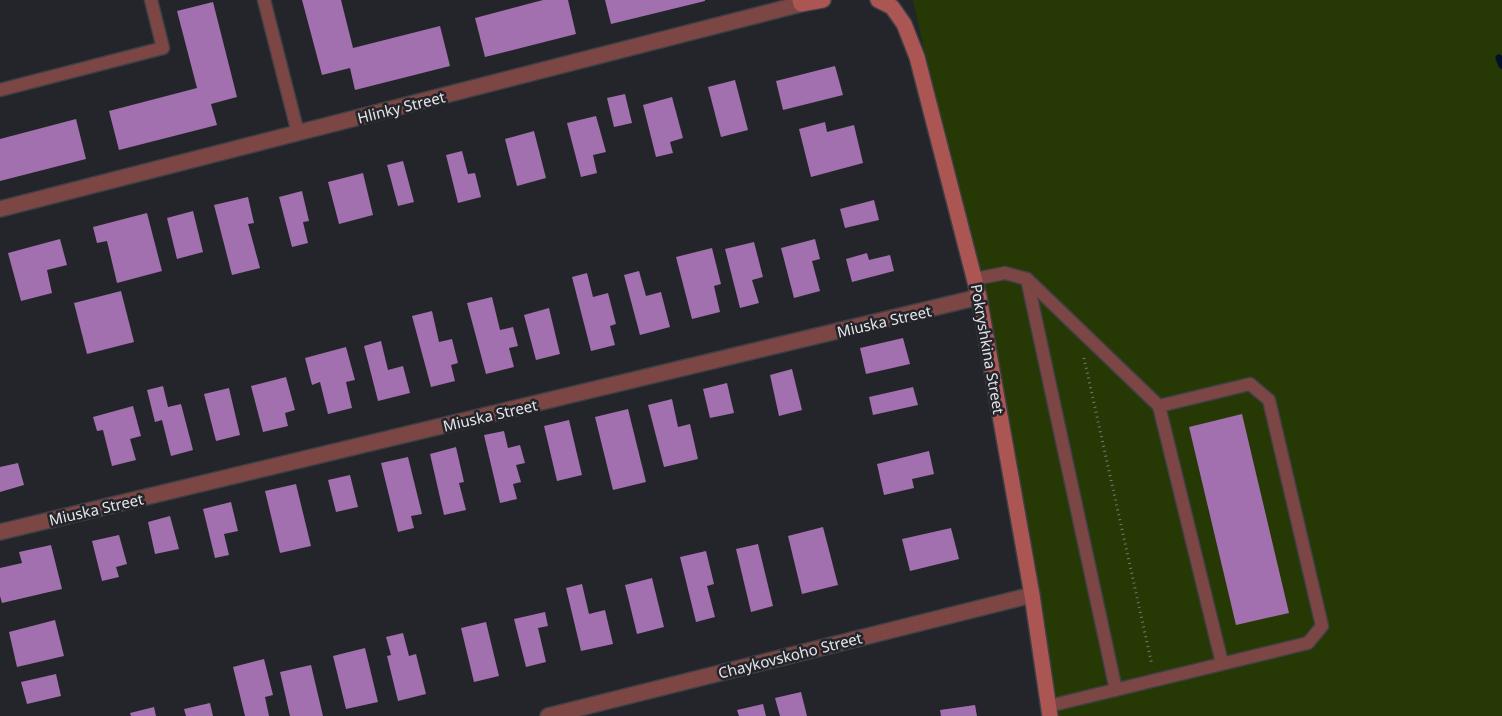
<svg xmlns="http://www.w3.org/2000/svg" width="1502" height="716" viewBox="0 0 1502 716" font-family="'Noto Sans',sans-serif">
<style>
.green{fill:#263803}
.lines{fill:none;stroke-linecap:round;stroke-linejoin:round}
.stream{stroke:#000f2b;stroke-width:7}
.building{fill:#a270ae}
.lane-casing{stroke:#3e4045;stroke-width:15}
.street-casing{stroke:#3e4045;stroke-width:18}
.secondary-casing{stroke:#3e4045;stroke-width:18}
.path{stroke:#75777b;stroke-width:3;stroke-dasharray:1 4;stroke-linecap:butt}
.lane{stroke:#7c4644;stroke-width:12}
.street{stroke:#7c4644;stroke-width:15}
.secondary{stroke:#ac5654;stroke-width:15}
.labels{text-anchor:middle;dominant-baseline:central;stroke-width:5;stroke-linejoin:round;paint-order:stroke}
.street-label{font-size:15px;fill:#e4e5e9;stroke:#23252a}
</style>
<rect width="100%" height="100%" fill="#23252a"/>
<polygon class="green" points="913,0 1502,0 1502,716 1050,716 979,298"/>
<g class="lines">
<polyline class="stream" points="1499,58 1502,65"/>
</g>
<g class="building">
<polygon points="302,0 341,0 353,48 440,26 450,66 355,90 350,68 322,75"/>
<polygon points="543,0 568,0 576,34 485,57 475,18"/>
<polygon points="605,0 705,0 705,1 611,24"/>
<polygon points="213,2 237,97 211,104 217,125 119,150 109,111 197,88 177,11"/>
<polygon points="835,66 843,95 783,110 776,81"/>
<polygon points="735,80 748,130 721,137 708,87"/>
<polygon points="625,94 632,123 614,127 607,98"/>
<polygon points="672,97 683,138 670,142 673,153 656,157 643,105"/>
<polygon points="596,116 606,152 593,155 597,173 581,177 567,123"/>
<polygon points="76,119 86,159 0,181 0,139"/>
<polygon points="825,122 827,132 854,125 863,163 811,177 799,129"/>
<polygon points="534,131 546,178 517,186 505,139"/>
<polygon points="462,151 468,174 475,173 481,197 458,203 446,155"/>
<polygon points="403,161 414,202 398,206 387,165"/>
<polygon points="363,173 373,215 339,224 328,182"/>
<polygon points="302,191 309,221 303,222 308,243 292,247 279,197"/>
<polygon points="248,197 254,223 248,224 260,268 232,275 214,205"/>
<polygon points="874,200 879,220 845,228 840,209"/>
<polygon points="193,211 203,252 177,259 167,218"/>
<polygon points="147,213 162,271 117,283 107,241 97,243 93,227"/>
<polygon points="60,239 67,265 47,270 52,293 21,301 8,253"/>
<polygon points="815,239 820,259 812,261 820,291 794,298 781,248"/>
<polygon points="754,242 763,277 752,280 759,303 740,308 725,249"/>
<polygon points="712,248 721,284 714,286 720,312 692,319 676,257"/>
<polygon points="867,253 869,260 890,255 894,271 852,282 846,259"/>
<polygon points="639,271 646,296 661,292 670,327 640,335 624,275"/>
<polygon points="587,273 593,297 608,293 616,324 610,326 615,345 591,351 572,277"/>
<polygon points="121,291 134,342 87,354 74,303"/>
<polygon points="492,297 500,330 513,327 518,346 509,348 514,367 486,374 467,303"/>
<polygon points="549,308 560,354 536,360 524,315"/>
<polygon points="432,311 439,342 452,339 458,363 451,365 455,381 431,387 412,316"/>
<polygon points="903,338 910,364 866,374 860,348"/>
<polygon points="381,341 388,370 403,366 410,393 378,401 364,346"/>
<polygon points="346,347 355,380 346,382 352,408 328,414 320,382 312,385 305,358"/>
<polygon points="792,369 802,410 779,416 770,375"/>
<polygon points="286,377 295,410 285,413 288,426 263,432 251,386"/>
<polygon points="727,383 734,413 710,418 703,389"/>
<polygon points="163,386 168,407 181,404 193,450 171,456 162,420 155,422 147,390"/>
<polygon points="913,387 918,405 873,415 869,397"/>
<polygon points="229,388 240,435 216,441 204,394"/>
<polygon points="672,399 678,427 690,424 698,459 664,467 648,405"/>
<polygon points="133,406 141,436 130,439 136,460 112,466 103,430 97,431 93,417"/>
<polygon points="628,409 646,482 613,490 595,417"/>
<polygon points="1242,414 1289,613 1236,625 1189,427"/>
<polygon points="569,420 582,475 557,481 544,426"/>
<polygon points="504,431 508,448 520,445 525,463 516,465 521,482 513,484 517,499 500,503 484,435"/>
<polygon points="456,447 464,482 459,483 466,510 444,515 430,454"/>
<polygon points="929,451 934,474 912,479 914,488 884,495 877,464"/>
<polygon points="408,457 422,514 411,516 414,528 398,532 381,463"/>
<polygon points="18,463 24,485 0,492 0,467"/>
<polygon points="350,475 358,507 336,512 328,480"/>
<polygon points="296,484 311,546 280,553 265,491"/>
<polygon points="231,502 238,531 224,534 229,555 215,558 203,509"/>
<polygon points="170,516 179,549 155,554 148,522"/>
<polygon points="823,527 838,585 802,594 788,536"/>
<polygon points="951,528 959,559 910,571 902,539"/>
<polygon points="119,535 127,564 116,567 119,577 102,581 92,541"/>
<polygon points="758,544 773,606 751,612 736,549"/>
<polygon points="51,545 62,589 2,603 0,596 0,568 22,563 19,552"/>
<polygon points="706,551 714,584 707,586 715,617 696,622 680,557"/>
<polygon points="652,578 664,627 637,634 625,585"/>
<polygon points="582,584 589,614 605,610 613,644 581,651 566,588"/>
<polygon points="545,612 548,626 538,628 546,662 526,667 514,619"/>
<polygon points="55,620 64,656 17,667 9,632"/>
<polygon points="486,622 499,676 474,682 461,628"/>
<polygon points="403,633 409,656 416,654 426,694 398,701 387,656 391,655 386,637"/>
<polygon points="365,648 378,702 346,709 333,656"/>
<polygon points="264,659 273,695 265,697 269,716 245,716 233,667"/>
<polygon points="311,665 323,716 290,716 280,672"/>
<polygon points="56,674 61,696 27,704 21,682"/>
<polygon points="801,692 807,716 780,716 775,698"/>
<polygon points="210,703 213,716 186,716 184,709"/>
<polygon points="763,704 766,716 739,716 737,710"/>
<polygon points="975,705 977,716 941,716 940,710"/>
<polygon points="154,707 156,716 131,716 130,713"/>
</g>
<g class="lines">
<defs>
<g id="lane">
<polyline points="264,0 298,133"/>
<polyline points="0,90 163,48 151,0"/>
<polyline points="975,279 1005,273 1027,279 1159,406 1250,384 1269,400 1322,626 1308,643 1049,706"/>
<polyline points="1027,279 1116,690"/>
<polyline points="1159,406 1222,663"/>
</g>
<g id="street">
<polyline points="0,209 801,4"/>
<polyline points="0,532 979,297"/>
<polyline points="548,716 1032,595"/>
</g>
<g id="secondary">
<polyline points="800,0 801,4 823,0"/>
<polyline points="878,0 892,7 904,24 917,57 979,297 1032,595 1050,716"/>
</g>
</defs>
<use href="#lane" class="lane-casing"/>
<use href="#street" class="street-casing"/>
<use href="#secondary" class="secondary-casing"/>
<polyline class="path" points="1084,358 1152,665"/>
<use href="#lane" class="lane"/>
<use href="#street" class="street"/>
<use href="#secondary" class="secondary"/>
</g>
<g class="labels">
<g class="street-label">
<text transform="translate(401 107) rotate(-14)">Hlinky Street</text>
<text transform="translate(884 321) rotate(-13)">Miuska Street</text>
<text transform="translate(988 349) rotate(80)">Pokryshkina Street</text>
<text transform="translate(490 415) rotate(-13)">Miuska Street</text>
<text transform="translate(96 509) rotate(-13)">Miuska Street</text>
<text transform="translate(790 655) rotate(-14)">Chaykovskoho Street</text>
</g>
</g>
</svg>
